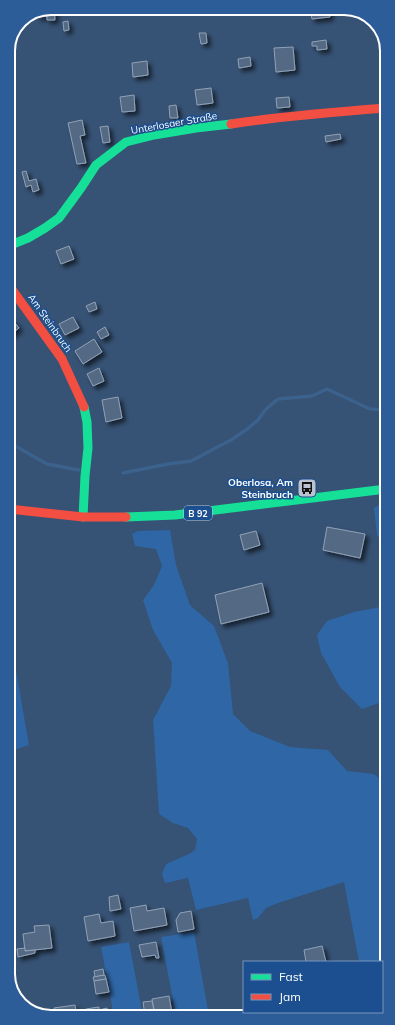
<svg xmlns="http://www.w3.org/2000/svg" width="395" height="1025" viewBox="0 0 395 1025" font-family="Mulish,sans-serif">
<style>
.green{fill:#2f66a5}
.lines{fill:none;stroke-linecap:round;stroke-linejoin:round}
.stream{stroke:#3b618d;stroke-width:3.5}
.building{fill:#526984;stroke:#92a2b6;filter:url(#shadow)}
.fast{stroke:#16e098;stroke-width:9}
.jam{stroke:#f24e42;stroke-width:9}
.labels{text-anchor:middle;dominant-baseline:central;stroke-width:3;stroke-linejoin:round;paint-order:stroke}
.shield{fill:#1b4f8f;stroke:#bbcadd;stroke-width:1}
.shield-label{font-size:9px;font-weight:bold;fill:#fff}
.street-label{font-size:10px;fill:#fff;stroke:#1b4f8f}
.poi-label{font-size:10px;font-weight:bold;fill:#fff;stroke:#1b4f8f;text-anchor:end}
.rim{fill:none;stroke:#fff;stroke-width:2}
</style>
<defs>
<filter id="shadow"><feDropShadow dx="3.5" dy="3.5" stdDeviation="2" flood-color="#0009"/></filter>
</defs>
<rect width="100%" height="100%" fill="#365274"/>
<g class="green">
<polygon points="386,501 386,548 377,535 374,508"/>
<polygon points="170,530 176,565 190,605 214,626 228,663 233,714 250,731 290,747 328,750 347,771 374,774 387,785 387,954 376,962 359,962 344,882 278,903 266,908 258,918 253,920 248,898 196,910 188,878 165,883 162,874 166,864 189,854 195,850 197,839 188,828 173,823 159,814 153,720 171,686 172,663 153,630 143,600 154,585 162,566 156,549 135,546 132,534 138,531"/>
<polygon points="386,606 387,699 382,702 362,709 340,687 321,653 317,635 327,621 354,612"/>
<polygon points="9,630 29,745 11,751 9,739"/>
<polygon points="194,932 209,1016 176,1016 161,937"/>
<polygon points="129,942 143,1016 114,1017 101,947"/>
</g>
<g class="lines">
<g class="stream">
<polyline points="9,442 24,451 47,464 79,470"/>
<polyline points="123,473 168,464 191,461 231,440 246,430 258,420 265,410 278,399 312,396 327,389 370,409 386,410"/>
</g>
</g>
<g class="building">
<polygon points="52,8 54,8 55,20 47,20 47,16 37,17 37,14"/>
<polygon points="310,8 329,8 330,17 312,19"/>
<polygon points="68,21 69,30 64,31 63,22"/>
<polygon points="199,33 206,33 207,43 201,44"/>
<polygon points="326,40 327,49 317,50 317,46 312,46 312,42"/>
<polygon points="293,47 295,70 276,72 274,48"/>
<polygon points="250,57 251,66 239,68 238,59"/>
<polygon points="147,61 148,75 133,77 132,63"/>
<polygon points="211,88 213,103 197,105 195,90"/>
<polygon points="134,95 135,111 122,112 120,97"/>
<polygon points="289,97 290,107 277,108 276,98"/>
<polygon points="176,105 178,118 170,118 169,106"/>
<polygon points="82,120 85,135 80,136 86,163 77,164 68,123"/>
<polygon points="108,126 110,142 103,143 100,127"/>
<polygon points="340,134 341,139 326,142 325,136"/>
<polygon points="26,171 29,181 36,179 39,190 33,192 31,185 26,187 22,172"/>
<polygon points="69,246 74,259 61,264 56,251"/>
<polygon points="95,302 97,309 89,312 86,306"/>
<polygon points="73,317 79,328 65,335 59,324"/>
<polygon points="12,319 19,328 9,336 9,322"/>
<polygon points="105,327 109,335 101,339 97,332"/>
<polygon points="94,339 102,352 83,364 75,351"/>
<polygon points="99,368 104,381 93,386 87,374"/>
<polygon points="118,397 122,418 106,422 102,400"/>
<polygon points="327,527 365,534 360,558 323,550"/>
<polygon points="256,531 260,545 244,550 240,535"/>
<polygon points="262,583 269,612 221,624 215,595"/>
<polygon points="118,895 121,909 110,911 109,897"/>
<polygon points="146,905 147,911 164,908 167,925 134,931 130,908"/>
<polygon points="191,911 194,929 178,932 176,920 180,913"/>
<polygon points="99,914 101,923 113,921 115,936 88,941 84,917"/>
<polygon points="49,925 52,948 25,951 23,934 35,932 34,926"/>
<polygon points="156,942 159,958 156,958 155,955 142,957 139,945"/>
<polygon points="322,946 326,962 306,962 304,950"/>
<polygon points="25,948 25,951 35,950 35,953 18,957 17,949"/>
<polygon points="103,969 104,975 95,977 94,971"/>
<polygon points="105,975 106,979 94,981 93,977"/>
<polygon points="106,979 109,992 96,994 94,981"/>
<polygon points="169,996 172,1013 155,1016 152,999"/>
<polygon points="152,1001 155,1015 145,1016 143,1002"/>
<polygon points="75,1005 77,1017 56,1017 54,1008"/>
<polygon points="99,1007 99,1010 107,1008 109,1017 87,1017 86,1009"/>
</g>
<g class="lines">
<g class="fast">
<polyline points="8,246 28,238 45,228 59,218 81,188 96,165 126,142 154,135 196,128 231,124"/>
<polyline points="83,517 85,476 88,448 87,422 84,407"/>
<polyline points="126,517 175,515 386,489"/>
</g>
<g class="jam">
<path d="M231,124c51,-8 103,-12 155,-16"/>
<polyline points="8,284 62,359 84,407"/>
<polyline points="9,509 83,517 126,517"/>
</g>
</g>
<defs>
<symbol id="bus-square" viewBox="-11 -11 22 22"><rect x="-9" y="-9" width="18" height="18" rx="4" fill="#b9c2ce" stroke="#1b4f8f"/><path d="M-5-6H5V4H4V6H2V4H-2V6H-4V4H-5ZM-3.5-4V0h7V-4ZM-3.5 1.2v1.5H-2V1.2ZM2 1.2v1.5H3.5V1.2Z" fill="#111"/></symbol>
</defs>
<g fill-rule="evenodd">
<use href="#bus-square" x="296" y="477" width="22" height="22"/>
</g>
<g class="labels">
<rect class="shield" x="184" y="506" width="28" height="14" rx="3"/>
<g class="shield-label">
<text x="198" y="513">B 92</text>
</g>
<g class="street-label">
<text transform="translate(174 123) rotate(-10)">Unterlosaer Straße</text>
<text transform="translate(50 323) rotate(55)">Am Steinbruch</text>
</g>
<g class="poi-label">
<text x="293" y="482">Oberlosa, Am<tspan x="293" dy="12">Steinbruch</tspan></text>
</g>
</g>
<path d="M0 0H395V1025H0ZM51 15H344A36 36 0 0 1 380 51V974A36 36 0 0 1 344 1010H51A36 36 0 0 1 15 974V51A36 36 0 0 1 51 15Z" fill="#2d5d98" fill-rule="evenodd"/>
<path class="rim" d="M51 15H344A36 36 0 0 1 380 51V974A36 36 0 0 1 344 1010H51A36 36 0 0 1 15 974V51A36 36 0 0 1 51 15Z"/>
<rect x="243" y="961" width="140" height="52" fill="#1b4f8f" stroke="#7695bc"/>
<rect x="251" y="974" width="20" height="6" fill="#16e098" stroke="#7695bc"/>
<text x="279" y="981" font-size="12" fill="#ffffff">Fast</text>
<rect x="251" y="994" width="20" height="6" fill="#f24e42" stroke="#7695bc"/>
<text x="279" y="1001" font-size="12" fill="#ffffff">Jam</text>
</svg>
